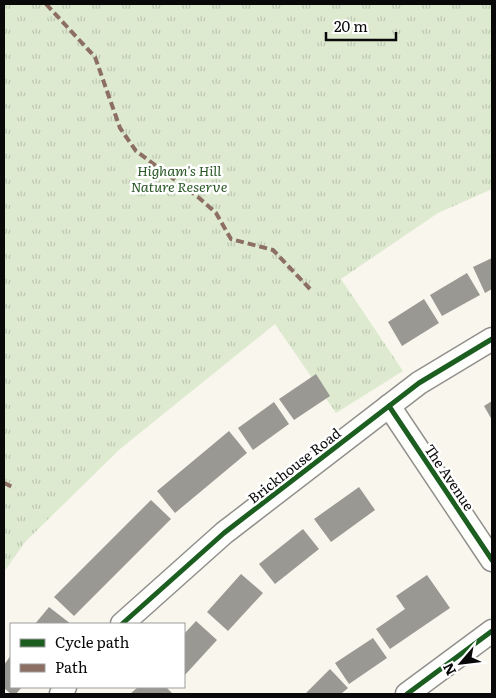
<svg xmlns="http://www.w3.org/2000/svg" width="496" height="698" viewBox="0 0 496 698" font-family="Literata,serif">
<style>
.park{fill:url(#park-tufts)}
.building{fill:#9a9893}
.lines{fill:none;stroke-linecap:round;stroke-linejoin:round}
.street-casing{stroke:#91908c;stroke-width:25}
.street{stroke:#fefefc;stroke-width:22}
.quiet{stroke:#8d6e63;stroke-width:4;stroke-dasharray:8 4;stroke-linecap:butt}
.cycleway-casing{stroke:#fff;stroke-width:8}
.cycleway{stroke:#1b5e20;stroke-width:5}
.labels{text-anchor:middle;dominant-baseline:central;stroke-width:5;stroke-linejoin:round;paint-order:stroke}
.park-label{font-size:14px;font-style:italic;fill:#295724;stroke:#fff}
.street-label{font-size:14px;fill:#090909;stroke:#fff}
</style>
<defs>
<pattern id="park-tufts" width="24" height="20" patternUnits="userSpaceOnUse" patternTransform="scale(1.25)"><rect width="24" height="20" fill="#deead0"/><path d="M3 7l-1-3M5 7V3M7 7l1-3M15 17l-1-3M17 17v-4M19 17l1-3" fill="none" stroke="#bdc7b1"/></pattern>
</defs>
<rect width="100%" height="100%" fill="#f8f6ed"/>
<polygon class="park" points="4,4 492,4 492,189 438,213 341,279 403,371 336,413 275,324 120,449 25,542 4,572"/>
<g class="building">
<polygon points="492,258 492,289 485,293 473,267"/>
<polygon points="467,273 480,295 442,316 430,295"/>
<polygon points="424,299 439,323 402,346 388,322"/>
<polygon points="316,374 330,396 294,420 279,399"/>
<polygon points="492,401 492,420 484,406"/>
<polygon points="274,402 289,424 253,450 238,428"/>
<polygon points="229,431 247,453 175,513 157,491"/>
<polygon points="359,487 375,510 331,542 314,519"/>
<polygon points="151,500 171,519 74,616 54,597"/>
<polygon points="303,529 319,549 275,584 259,564"/>
<polygon points="241,574 263,593 228,631 207,612"/>
<polygon points="427,575 450,608 390,649 376,629 405,609 396,596"/>
<polygon points="49,607 71,624 35,624"/>
<polygon points="196,621 217,640 184,676 184,634"/>
<polygon points="373,638 387,658 349,684 335,663"/>
<polygon points="11,655 11,687 22,687 16,694 11,694 4,688 4,665"/>
<polygon points="330,669 348,688 341,694 305,694"/>
<polygon points="138,687 166,687 173,694 130,694"/>
</g>
<g class="lines">
<defs>
<g id="street">
<polyline points="389,406 492,560"/>
<polyline points="122,624 224,533 419,383 492,339"/>
<polyline points="61,694 65,687"/>
<polyline points="407,694 492,631"/>
</g>
</defs>
<use href="#street" class="street-casing"/>
<use href="#street" class="street"/>
<g class="quiet">
<polyline points="46,4 95,57 120,128 136,151 198,197 216,213 231,239 273,250 310,289"/>
<polyline points="4,483 15,488"/>
</g>
<defs>
<g id="cycleway">
<polyline points="389,406 492,560"/>
<polyline points="122,624 224,533 419,383 492,339"/>
<polyline points="407,694 492,631"/>
</g>
</defs>
<use href="#cycleway" class="cycleway-casing"/>
<use href="#cycleway" class="cycleway"/>
</g>
<g class="labels">
<g class="park-label">
<text x="179" y="170">Higham's Hill<tspan x="179" dy="16">Nature Reserve</tspan></text>
</g>
<g class="street-label">
<text transform="translate(294 465) rotate(-38)">Brickhouse Road</text>
<text transform="translate(450 477) rotate(56)">The Avenue</text>
</g>
</g>
<rect width="496" height="698" fill="none" stroke="#090909" stroke-width="10"/>
<rect x="10" y="623" width="175" height="65" fill="#ffffff" stroke="#9d9d9d"/>
<rect x="20" y="639" width="25" height="8" fill="#1b5e20" stroke="#9d9d9d"/>
<text x="55" y="648" font-size="15" fill="#090909">Cycle path</text>
<rect x="20" y="664" width="25" height="8" fill="#8d6e63" stroke="#9d9d9d"/>
<text x="55" y="673" font-size="15" fill="#090909">Path</text>
<g transform="translate(461 663) rotate(242)" stroke="#ffffff" stroke-width="4" paint-order="stroke">
<path d="M0-4L9 19L0 12L-9 19Z" fill="#090909"/>
<text y="-8" font-size="14" font-weight="bold" text-anchor="middle" fill="#090909">N</text>
</g>
<path d="M326 32v8h70v-8" fill="none" stroke="#090909" stroke-width="2.5"/>
<text x="334" y="32" font-size="15" fill="#090909" stroke="#ffffff" stroke-width="4" paint-order="stroke">20 m</text>
</svg>
